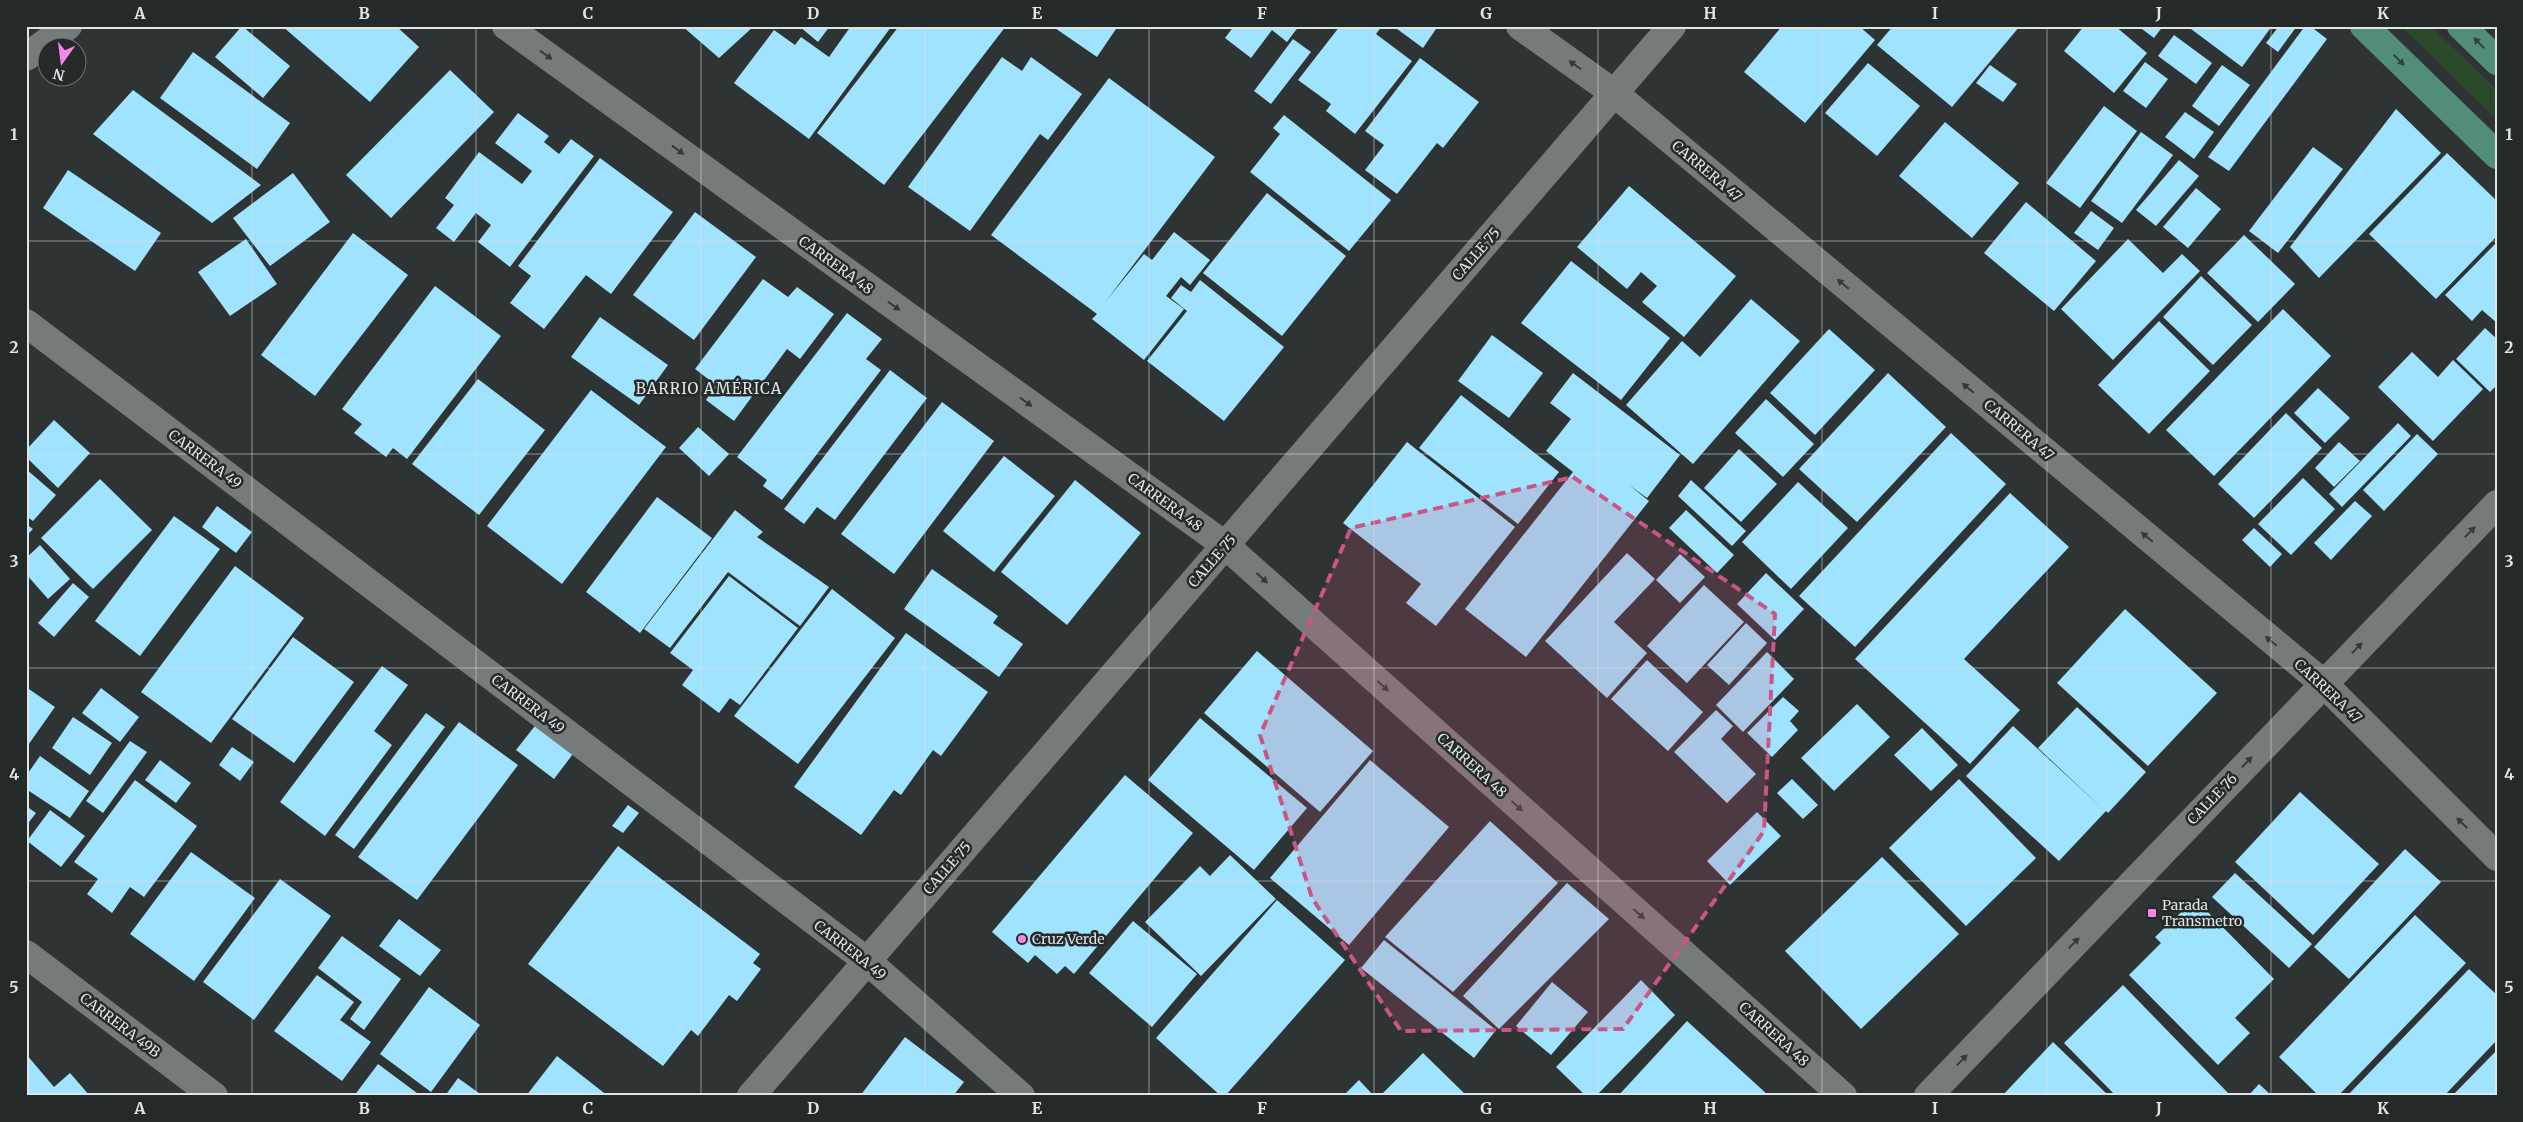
<svg xmlns="http://www.w3.org/2000/svg" width="2523" height="1122" viewBox="0 0 2523 1122" font-family="Merriweather,serif">
<style>
.green{fill:#2d492c}
.building{fill:#a0e3fe}
.lines{fill:none;stroke-linecap:round;stroke-linejoin:round}
.minor{stroke:#757b7b;stroke-width:28}
.tertiary{stroke:#757b7b;stroke-width:28}
.primary{stroke:#528d7c;stroke-width:28}
.oneway{fill:#30423e}
.oneway2{fill:#343939}
.marked{fill:#cb5584;fill-opacity:0.2;stroke:#cb5584;stroke-width:4;stroke-dasharray:10 6;stroke-linejoin:round}
.grid{fill:none;stroke:#e0e4e4;stroke-width:1;stroke-opacity:0.55}
.poi-dot{fill:#fa87e7;stroke:#242929;stroke-width:2}
.labels{text-anchor:middle;dominant-baseline:central;stroke-width:5;stroke-linejoin:round;paint-order:stroke}
.street-label{font-size:14px;fill:#e0e4e4;stroke:#242929}
.poi-label{font-size:14px;fill:#e0e4e4;stroke:#242929;text-anchor:start}
.neighbourhood-label{font-size:15px;letter-spacing:1px;fill:#e0e4e4;stroke:#242929}
.neatline{fill:none;stroke:#e0e4e4;stroke-width:2}
.grid-label{font-size:16px;text-anchor:middle;font-weight:bold;fill:#e0e4e4}
</style>
<rect width="100%" height="100%" fill="#2e3333"/>
<polygon class="green" points="2401,26 2431,26 2497,90 2497,120"/>
<g class="building">
<polygon points="242,26 290,66 263,98 215,57"/>
<polygon points="282,26 396,26 419,47 370,102"/>
<polygon points="682,26 754,26 719,58"/>
<polygon points="799,26 830,26 818,42"/>
<polygon points="851,26 891,27 809,139 734,83 774,30 795,45 801,37 829,57"/>
<polygon points="899,26 1006,26 884,185 817,133"/>
<polygon points="1052,26 1118,26 1097,57"/>
<polygon points="1234,26 1299,26 1287,42 1272,30 1251,58 1225,38"/>
<polygon points="1340,26 1382,26 1376,34 1412,61 1355,134 1326,111 1331,104 1298,80"/>
<polygon points="1393,26 1438,26 1423,48"/>
<polygon points="1782,26 1859,26 1875,40 1805,123 1744,72"/>
<polygon points="1893,26 2020,26 1952,107 1877,45"/>
<polygon points="2084,26 2115,26 2147,53 2114,93 2064,51"/>
<polygon points="2138,26 2163,26 2154,38"/>
<polygon points="2187,26 2272,26 2242,67"/>
<polygon points="2279,26 2297,26 2278,52 2266,43"/>
<polygon points="2305,26 2310,26 2327,39 2229,171 2208,157"/>
<polygon points="2174,35 2212,63 2196,84 2158,56"/>
<polygon points="1293,39 1311,52 1271,104 1254,91"/>
<polygon points="193,52 290,123 257,169 160,98"/>
<polygon points="1002,57 1022,71 1031,57 1082,94 1048,140 1040,134 970,231 908,187"/>
<polygon points="1420,58 1479,102 1443,148 1437,143 1397,194 1365,170 1384,145 1365,131"/>
<polygon points="2145,62 2168,79 2146,108 2123,91"/>
<polygon points="1868,63 1920,106 1877,156 1825,113"/>
<polygon points="1990,65 2017,84 2003,102 1976,83"/>
<polygon points="2222,65 2250,85 2219,126 2192,106"/>
<polygon points="450,70 494,112 391,218 346,175"/>
<polygon points="1109,78 1215,157 1106,301 1144,254 1152,260 1174,232 1210,260 1190,285 1181,277 1166,296 1184,309 1144,360 1092,319 1097,314 991,235"/>
<polygon points="133,90 261,185 212,223 93,134"/>
<polygon points="2104,106 2137,131 2080,208 2046,183"/>
<polygon points="2396,109 2441,153 2319,278 2290,247"/>
<polygon points="2185,112 2214,132 2194,159 2165,137"/>
<polygon points="518,113 549,136 544,142 559,154 571,139 594,156 510,267 478,242 491,225 476,213 454,242 436,228 454,205 445,198 479,152 522,184 532,171 495,143"/>
<polygon points="1284,115 1391,200 1349,251 1250,172 1280,134 1273,128"/>
<polygon points="1945,122 2019,183 1972,238 1899,176"/>
<polygon points="2141,132 2173,155 2122,223 2091,201"/>
<polygon points="2313,147 2343,169 2278,253 2249,231"/>
<polygon points="2447,153 2497,201 2497,236 2436,299 2369,234"/>
<polygon points="600,158 673,212 611,294 586,275 544,329 510,303 531,276 518,266"/>
<polygon points="2179,160 2199,176 2156,226 2136,210"/>
<polygon points="68,170 161,233 135,271 43,208"/>
<polygon points="293,173 330,222 270,266 233,218"/>
<polygon points="1629,186 1736,276 1684,337 1642,302 1657,286 1641,272 1627,289 1577,247"/>
<polygon points="2196,188 2221,209 2188,248 2163,227"/>
<polygon points="1267,193 1346,256 1282,336 1203,273"/>
<polygon points="2026,202 2096,261 2054,311 1984,253"/>
<polygon points="2091,211 2114,228 2098,250 2074,233"/>
<polygon points="695,212 756,257 694,340 633,295"/>
<polygon points="353,233 408,275 315,396 261,355"/>
<polygon points="2244,235 2295,284 2258,322 2207,273"/>
<polygon points="246,239 277,284 230,316 198,272"/>
<polygon points="2128,239 2163,273 2182,254 2200,271 2113,360 2061,309"/>
<polygon points="2497,242 2497,323 2482,310 2472,321 2445,295"/>
<polygon points="1571,261 1670,338 1621,400 1521,323"/>
<polygon points="2201,276 2252,325 2213,365 2163,317"/>
<polygon points="763,279 788,297 797,287 834,314 800,359 787,349 734,421 706,400 716,385 695,369"/>
<polygon points="1200,280 1284,347 1224,421 1147,361 1187,311 1171,298 1181,285 1191,292"/>
<polygon points="435,286 501,336 407,459 393,448 386,457 354,433 362,424 342,409"/>
<polygon points="1751,299 1800,341 1693,464 1626,405 1682,341 1700,357"/>
<polygon points="2283,309 2331,356 2214,476 2166,430"/>
<polygon points="847,313 882,339 866,359 881,370 782,500 763,486 767,480 737,457"/>
<polygon points="600,317 668,365 639,405 571,357"/>
<polygon points="2159,321 2210,371 2149,434 2098,385"/>
<polygon points="2485,328 2497,339 2497,385 2490,392 2456,359"/>
<polygon points="1829,329 1875,370 1815,435 1770,393"/>
<polygon points="1492,335 1543,373 1509,418 1458,381"/>
<polygon points="2412,352 2438,377 2453,360 2483,389 2433,441 2378,387"/>
<polygon points="890,370 927,398 835,520 817,507 804,524 784,509"/>
<polygon points="1573,373 1680,455 1647,498 1629,485 1649,501 1526,657 1465,609 1573,472 1546,451 1571,419 1550,403"/>
<polygon points="1888,373 1946,427 1857,522 1799,469"/>
<polygon points="478,379 545,430 479,515 412,464"/>
<polygon points="2318,388 2350,418 2325,443 2294,413"/>
<polygon points="591,390 666,447 562,584 487,526"/>
<polygon points="1461,395 1559,472 1518,524 1419,448"/>
<polygon points="1766,399 1814,444 1783,477 1735,433"/>
<polygon points="942,402 994,441 894,574 841,534"/>
<polygon points="2286,413 2322,448 2254,518 2218,484"/>
<polygon points="54,420 90,453 58,488 26,457 26,450"/>
<polygon points="2398,423 2411,436 2342,507 2329,494"/>
<polygon points="698,427 729,454 709,476 679,448"/>
<polygon points="1951,433 2006,484 1855,647 1799,596"/>
<polygon points="2417,434 2438,454 2384,511 2363,490"/>
<polygon points="1407,442 1515,527 1436,626 1406,603 1421,584 1343,523"/>
<polygon points="2339,442 2360,461 2334,487 2315,468"/>
<polygon points="1739,449 1777,484 1741,522 1704,488"/>
<polygon points="1004,456 1055,496 994,572 943,531"/>
<polygon points="26,469 56,495 33,521 26,516"/>
<polygon points="2303,478 2335,509 2291,555 2258,524"/>
<polygon points="100,479 152,530 93,589 41,538"/>
<polygon points="1075,480 1141,533 1067,625 1001,572"/>
<polygon points="1691,480 1746,531 1732,546 1678,496"/>
<polygon points="1798,482 1848,528 1791,589 1742,542"/>
<polygon points="2010,493 2069,547 1964,659 2020,710 1970,764 1855,659"/>
<polygon points="657,497 712,538 640,633 586,592"/>
<polygon points="2355,501 2372,516 2331,560 2314,543"/>
<polygon points="217,506 252,532 236,553 202,527"/>
<polygon points="735,510 763,532 757,537 829,587 800,626 728,572 670,648 644,629"/>
<polygon points="1686,510 1734,555 1717,573 1669,528"/>
<polygon points="174,516 220,549 140,656 95,621"/>
<polygon points="26,524 33,529 26,536"/>
<polygon points="2254,528 2282,554 2270,567 2242,540"/>
<polygon points="40,545 70,579 48,599 26,574 26,558"/>
<polygon points="1627,553 1655,579 1614,622 1647,653 1607,698 1545,641"/>
<polygon points="1680,554 1705,577 1680,603 1656,580"/>
<polygon points="235,566 304,618 211,743 141,692"/>
<polygon points="932,569 998,616 993,623 1023,644 999,677 904,609"/>
<polygon points="1766,573 1804,609 1775,640 1737,604"/>
<polygon points="729,576 798,628 740,705 730,698 719,713 682,685 693,670 670,653"/>
<polygon points="73,583 89,597 54,637 38,623"/>
<polygon points="1704,585 1744,622 1687,683 1647,646"/>
<polygon points="832,589 895,638 798,764 734,716"/>
<polygon points="2125,609 2217,693 2148,766 2057,683"/>
<polygon points="1746,623 1767,643 1729,685 1707,665"/>
<polygon points="906,633 988,692 941,756 933,750 901,795 894,790 861,835 794,787"/>
<polygon points="293,637 354,682 294,763 232,719"/>
<polygon points="1257,651 1373,751 1320,812 1204,713"/>
<polygon points="1767,652 1794,679 1743,732 1716,705"/>
<polygon points="1647,660 1703,712 1668,751 1611,699"/>
<polygon points="382,666 408,685 374,731 392,745 325,836 280,802"/>
<polygon points="26,687 55,707 26,748"/>
<polygon points="101,688 139,717 120,742 82,713"/>
<polygon points="1783,697 1799,711 1790,721 1798,730 1772,757 1747,733"/>
<polygon points="1857,704 1890,737 1834,791 1801,758"/>
<polygon points="2077,707 2146,772 2108,813 2106,811 2059,861 1966,776 2013,726 2103,809 2038,748"/>
<polygon points="1716,710 1733,726 1721,739 1756,774 1727,803 1674,752"/>
<polygon points="426,713 445,727 354,849 335,835"/>
<polygon points="73,717 112,743 90,775 52,748"/>
<polygon points="1200,718 1307,808 1254,870 1148,780"/>
<polygon points="459,722 518,765 417,900 358,857"/>
<polygon points="538,722 576,750 554,779 516,750"/>
<polygon points="1922,728 1958,765 1931,791 1894,755"/>
<polygon points="130,741 147,752 103,813 86,801"/>
<polygon points="232,747 254,762 240,781 219,765"/>
<polygon points="40,756 89,791 70,818 26,789 26,776"/>
<polygon points="160,760 191,783 176,803 145,780"/>
<polygon points="1370,760 1449,827 1349,945 1270,878"/>
<polygon points="1125,775 1193,833 1074,974 1065,966 1057,974 1035,955 1028,963 992,932"/>
<polygon points="1792,779 1818,805 1803,819 1777,793"/>
<polygon points="1959,779 2036,858 1966,926 1889,848"/>
<polygon points="135,780 197,826 144,897 130,887 112,913 87,894 98,879 74,862"/>
<polygon points="2300,792 2379,864 2313,935 2235,862"/>
<polygon points="628,805 639,813 623,833 612,826"/>
<polygon points="26,806 36,813 26,826"/>
<polygon points="50,810 85,836 61,867 27,841"/>
<polygon points="1757,812 1781,836 1730,885 1707,861"/>
<polygon points="1490,821 1558,883 1453,992 1385,937"/>
<polygon points="618,846 760,954 753,963 761,969 737,1001 729,995 698,1036 691,1030 663,1066 528,964"/>
<polygon points="2405,849 2441,882 2349,979 2314,947"/>
<polygon points="191,852 255,898 194,981 130,934"/>
<polygon points="1230,855 1276,899 1201,976 1145,922 1200,866 1210,876"/>
<polygon points="1882,857 1959,934 1861,1029 1785,951"/>
<polygon points="2235,873 2312,944 2289,968 2212,897"/>
<polygon points="280,879 331,916 254,1020 203,982"/>
<polygon points="1567,883 1609,919 1499,1029 1463,996"/>
<polygon points="2195,899 2274,979 2235,1018 2250,1033 2218,1065 2129,975 2161,943 2155,937"/>
<polygon points="1277,900 1345,960 1225,1096 1221,1096 1156,1038"/>
<polygon points="2415,915 2466,963 2338,1096 2319,1096 2279,1057"/>
<polygon points="399,919 441,950 420,976 379,946"/>
<polygon points="1133,921 1197,974 1152,1027 1089,973"/>
<polygon points="342,936 401,979 364,1030 350,1019 362,1002 318,968"/>
<polygon points="1384,940 1496,1030 1474,1058 1361,968"/>
<polygon points="2469,969 2497,995 2497,1040 2444,1096 2347,1096"/>
<polygon points="317,975 354,1002 340,1020 371,1042 342,1081 274,1031"/>
<polygon points="1641,980 1675,1015 1596,1096 1586,1096 1556,1067"/>
<polygon points="1552,982 1588,1012 1551,1055 1516,1026"/>
<polygon points="2123,985 2231,1096 2116,1096 2064,1043"/>
<polygon points="429,987 480,1025 431,1092 380,1054"/>
<polygon points="1687,1021 1769,1096 1618,1096"/>
<polygon points="905,1037 964,1082 953,1096 860,1096"/>
<polygon points="2053,1042 2109,1096 2002,1096"/>
<polygon points="2497,1050 2497,1096 2452,1096"/>
<polygon points="1423,1053 1467,1096 1380,1096"/>
<polygon points="26,1054 54,1087 70,1073 90,1096 26,1096"/>
<polygon points="557,1056 608,1096 526,1096"/>
<polygon points="378,1064 421,1096 354,1096"/>
<polygon points="458,1078 483,1096 445,1096"/>
<polygon points="1359,1080 1374,1096 1343,1096"/>
<polygon points="2259,1084 2272,1096 2248,1096"/>
</g>
<g class="lines">
<g class="minor">
<polyline points="506,26 1225,545 1843,1096"/>
<polyline points="1520,26 1614,93 2323,683 2497,857"/>
<polyline points="26,57 68,26"/>
<polyline points="26,323 867,961 1021,1096"/>
<polyline points="26,954 214,1096"/>
</g>
<g class="tertiary">
<polyline points="751,1096 1672,26"/>
<polyline points="1928,1096 2497,504"/>
</g>
<g class="primary">
<polyline points="2364,26 2497,155"/>
<polyline points="2461,26 2497,61"/>
</g>
</g>
<defs><path id="oneway-solid" d="M-6-.8H1V-3.2L6.5 0L1 3.2V.8H-6Z" transform="scale(1.25)"/></defs>
<g class="oneway">
<use href="#oneway-solid" transform="translate(2479 43) rotate(-136)"/>
<use href="#oneway-solid" transform="translate(2399 60) rotate(44)"/>
</g>
<g class="oneway2">
<use href="#oneway-solid" transform="translate(546 55) rotate(36)"/>
<use href="#oneway-solid" transform="translate(1575 65) rotate(-145)"/>
<use href="#oneway-solid" transform="translate(678 150) rotate(36)"/>
<use href="#oneway-solid" transform="translate(1843 284) rotate(-140)"/>
<use href="#oneway-solid" transform="translate(894 306) rotate(36)"/>
<use href="#oneway-solid" transform="translate(1968 388) rotate(-140)"/>
<use href="#oneway-solid" transform="translate(1026 402) rotate(36)"/>
<use href="#oneway-solid" transform="translate(2470 532) rotate(-46)"/>
<use href="#oneway-solid" transform="translate(2147 537) rotate(-140)"/>
<use href="#oneway-solid" transform="translate(1262 578) rotate(42)"/>
<use href="#oneway-solid" transform="translate(2271 641) rotate(-141)"/>
<use href="#oneway-solid" transform="translate(2357 648) rotate(-46)"/>
<use href="#oneway-solid" transform="translate(1383 686) rotate(42)"/>
<use href="#oneway-solid" transform="translate(2247 762) rotate(-46)"/>
<use href="#oneway-solid" transform="translate(1517 806) rotate(42)"/>
<use href="#oneway-solid" transform="translate(2462 823) rotate(-135)"/>
<use href="#oneway-solid" transform="translate(1639 914) rotate(42)"/>
<use href="#oneway-solid" transform="translate(2074 943) rotate(-46)"/>
<use href="#oneway-solid" transform="translate(1962 1060) rotate(-46)"/>
</g>
<path class="marked" d="M1573,477l202,137 -11,217 -141,198 -222,2 -89,-133 -52,-163 91,-207z"/>
<path class="grid" d="M252,26v1070M476,26v1070M701,26v1070M925,26v1070M1149,26v1070M1374,26v1070M1598,26v1070M1822,26v1070M2047,26v1070M2271,26v1070M26,241h2471M26,454h2471M26,668h2471M26,881h2471"/>
<g class="poi-dot">
<rect x="2147" y="908" width="10" height="10" rx="2.5"/>
<circle cx="1022" cy="939" r="5"/>
</g>
<g class="labels">
<g class="street-label">
<text transform="translate(1707 171) rotate(40)">CARRERA 47</text>
<text transform="translate(1476 254) rotate(-49)">CALLE 75</text>
<text transform="translate(836 265) rotate(36)">CARRERA 48</text>
<text transform="translate(2019 430) rotate(40)">CARRERA 47</text>
<text transform="translate(205 459) rotate(37)">CARRERA 49</text>
<text transform="translate(1165 502) rotate(36)">CARRERA 48</text>
<text transform="translate(1212 561) rotate(-49)">CALLE 75</text>
<text transform="translate(2328 691) rotate(43)">CARRERA 47</text>
<text transform="translate(528 704) rotate(37)">CARRERA 49</text>
<text transform="translate(1472 765) rotate(42)">CARRERA 48</text>
<text transform="translate(2212 799) rotate(-46)">CALLE 76</text>
<text transform="translate(947 868) rotate(-49)">CALLE 75</text>
<text transform="translate(850 950) rotate(38)">CARRERA 49</text>
<text transform="translate(120 1025) rotate(37)">CARRERA 49B</text>
<text transform="translate(1774 1034) rotate(42)">CARRERA 48</text>
</g>
<g class="poi-label">
<text x="2162" y="905">Parada<tspan x="2162" dy="16">Transmetro</tspan></text>
<text x="1032" y="939">Cruz Verde</text>
</g>
<g class="neighbourhood-label">
<text x="709" y="388">BARRIO AMÉRICA</text>
</g>
</g>
<rect width="2523" height="1122" fill="none" stroke="#242929" stroke-width="55"/>
<g transform="translate(62 62) rotate(194)"><circle r="24" fill="#242929" stroke="#6f7474"/>
<path d="M0-4L9 19L0 12L-9 19Z" fill="#fa87e7"/>
<text y="-8" font-size="14" font-weight="bold" text-anchor="middle" fill="#e0e4e4">N</text>
</g>
<rect x="28" y="28" width="2468" height="1066" class="neatline"/>
<g class="grid-label">
<text x="140" y="19">A</text>
<text x="364" y="19">B</text>
<text x="588" y="19">C</text>
<text x="813" y="19">D</text>
<text x="1037" y="19">E</text>
<text x="1262" y="19">F</text>
<text x="1486" y="19">G</text>
<text x="1710" y="19">H</text>
<text x="1935" y="19">I</text>
<text x="2159" y="19">J</text>
<text x="2383" y="19">K</text>
<text x="14" y="140">1</text>
<text x="2509" y="140">1</text>
<text x="14" y="353">2</text>
<text x="2509" y="353">2</text>
<text x="14" y="567">3</text>
<text x="2509" y="567">3</text>
<text x="14" y="780">4</text>
<text x="2509" y="780">4</text>
<text x="14" y="993">5</text>
<text x="2509" y="993">5</text>
<text x="140" y="1114">A</text>
<text x="364" y="1114">B</text>
<text x="588" y="1114">C</text>
<text x="813" y="1114">D</text>
<text x="1037" y="1114">E</text>
<text x="1262" y="1114">F</text>
<text x="1486" y="1114">G</text>
<text x="1710" y="1114">H</text>
<text x="1935" y="1114">I</text>
<text x="2159" y="1114">J</text>
<text x="2383" y="1114">K</text>
</g>
</svg>
